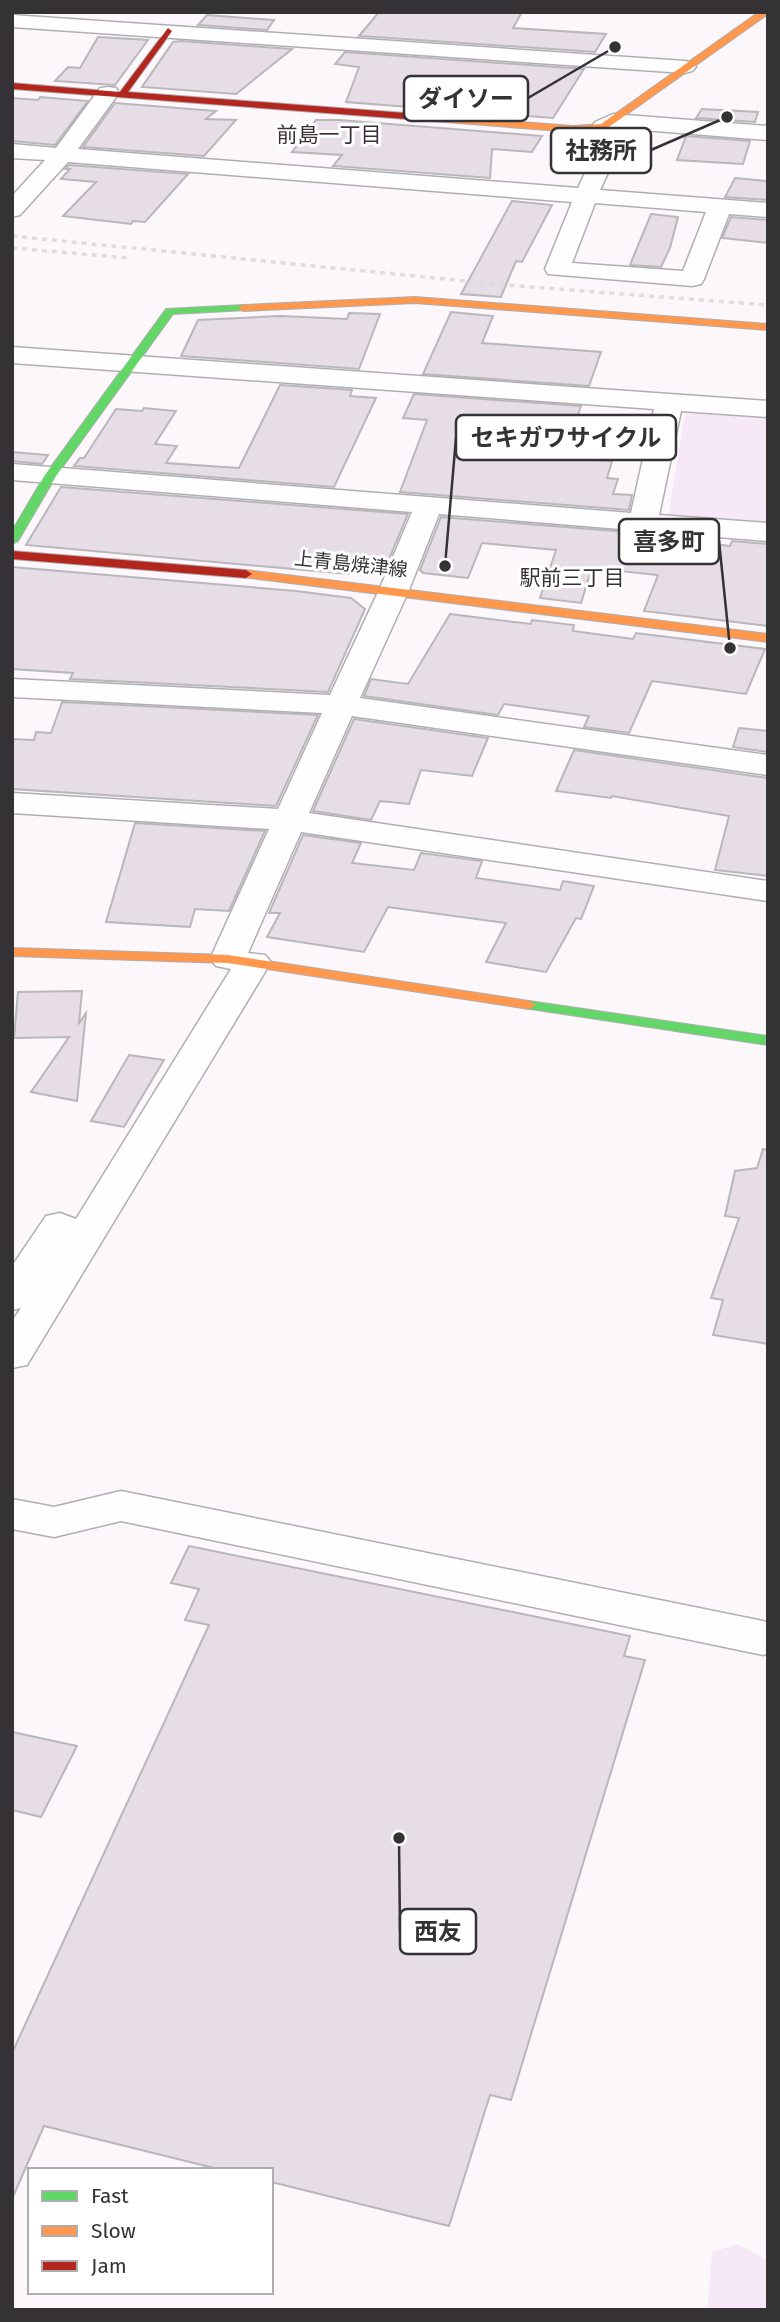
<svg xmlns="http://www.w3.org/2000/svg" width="780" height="2322" viewBox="0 0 780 2322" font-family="'Fira Sans','Noto Sans JP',sans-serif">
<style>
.green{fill:#f6e8f7}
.building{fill:#e6dde6;stroke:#bab7ba;stroke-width:2}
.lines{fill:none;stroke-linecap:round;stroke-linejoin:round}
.street-casing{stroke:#b1aeb1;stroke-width:3}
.fast-casing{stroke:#b1aeb1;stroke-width:2}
.slow-casing{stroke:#b1aeb1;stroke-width:2}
.jam-casing{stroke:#b1aeb1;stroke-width:2}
.street{fill:#fefefe;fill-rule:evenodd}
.fast{fill:#63d668;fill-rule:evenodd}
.slow{fill:#ff974d;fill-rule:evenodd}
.jam{fill:#b3261e;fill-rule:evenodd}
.rail{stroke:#ddd;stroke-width:3.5;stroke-dasharray:5 5;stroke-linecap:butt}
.labels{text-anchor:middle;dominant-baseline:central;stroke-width:6;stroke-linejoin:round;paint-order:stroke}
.far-street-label{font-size:19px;fill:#353236;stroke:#fff}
.far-neighbourhood-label{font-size:21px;fill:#383238;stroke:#fff}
.leader{fill:none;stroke:#353236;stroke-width:2.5}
.callout-dot{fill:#353236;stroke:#fff;stroke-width:2.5}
.callout{fill:#fff;stroke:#353236;stroke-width:2.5}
.callout-label{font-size:24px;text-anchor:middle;font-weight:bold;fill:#353236}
</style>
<rect width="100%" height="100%" fill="#fbf7fb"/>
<g class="green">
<polygon points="685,413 768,418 768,525 668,517"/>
<polygon points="738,2244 768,2261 768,2310 703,2310 708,2306 712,2252"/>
</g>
<g class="building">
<polygon points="379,12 522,12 513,28 606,34 595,52 359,36"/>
<polygon points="207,15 274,20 267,30 198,25"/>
<polygon points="98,37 148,40 115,85 55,81 68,67 80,68"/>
<polygon points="181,41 292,49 236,94 142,87 173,42"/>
<polygon points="345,52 584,69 553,118 346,102 359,67 335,64"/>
<polygon points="40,97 88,101 55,145 12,141 12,98 38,100"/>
<polygon points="115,103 216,111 206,119 236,120 204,156 83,147"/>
<polygon points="702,109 758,112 755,122 696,118"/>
<polygon points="316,120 339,120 542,136 532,152 492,149 490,178 333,166 342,155 292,152"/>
<polygon points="686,136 750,141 743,164 677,160"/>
<polygon points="69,165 188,174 145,222 133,221 131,224 63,216 96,182 61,179 70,169 65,169"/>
<polygon points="735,178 768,181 768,200 725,197"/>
<polygon points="512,201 552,205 522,262 516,261 501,297 461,294"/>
<polygon points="651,214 678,217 670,248 661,267 630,265"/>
<polygon points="731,217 768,220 768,243 722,238"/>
<polygon points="451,312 493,316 482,343 601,352 589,386 423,374"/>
<polygon points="349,313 380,314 359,369 181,356 198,320 280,316 347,319"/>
<polygon points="280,385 352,390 350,396 376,398 334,487 74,466 80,458 84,458 116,409 142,411 144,408 176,411 155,444 177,446 166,463 239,468"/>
<polygon points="414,394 581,406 562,458 612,461 607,478 618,479 613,494 632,495 629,510 400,492 427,420 403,418"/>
<polygon points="12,452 48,455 42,464 12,461"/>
<polygon points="61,487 408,514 387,564 349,574 26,545"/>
<polygon points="441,517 628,532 627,534 730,546 732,541 768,544 768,626 644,611 658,575 592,568 581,603 540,598 556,550 482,543 468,578 423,573 420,570"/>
<polygon points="12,567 296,591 351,598 365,609 328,692 70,679 73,673 12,669"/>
<polygon points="450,614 531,624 532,620 574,625 573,631 633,639 636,633 765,649 746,694 652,681 629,733 584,727 589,716 504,704 498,715 364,696 371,679 408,684"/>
<polygon points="62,702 318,715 276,806 12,789 12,739 34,740 36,732 51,733"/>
<polygon points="354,719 488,738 472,776 421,770 409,804 380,801 371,820 313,811"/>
<polygon points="739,728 768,731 768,752 733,747"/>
<polygon points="574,750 768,778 768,876 715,870 729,816 612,796 611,798 556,791"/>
<polygon points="135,823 265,831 229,911 195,909 190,927 106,922"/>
<polygon points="303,835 361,843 352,863 414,870 421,853 482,861 476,878 560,890 563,881 594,886 581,919 576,918 546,972 486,962 506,923 388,907 364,952 267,937 280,913 269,913"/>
<polygon points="82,991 79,1023 86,1013 77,1101 31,1092 69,1037 14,1038 18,992"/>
<polygon points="129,1055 164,1060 124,1127 91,1121"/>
<polygon points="763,1149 768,1150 768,1344 713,1335 723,1300 711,1298 739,1218 725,1216 735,1171 757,1168"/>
<polygon points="189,1546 630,1636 624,1656 645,1660 511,2100 490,2095 449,2226 271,2182 271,2170 222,2170 44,2126 12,2199 12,2053 209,1625 185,1620 199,1589 171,1583"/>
<polygon points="12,1732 77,1746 41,1817 12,1810"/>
</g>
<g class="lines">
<defs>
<g id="street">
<polygon points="12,15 685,61 692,63 696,67 692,71 685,73 12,27"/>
<path d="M108,87l8,1 3,5 -41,56 500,39 24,-51 -10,-10 3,-5 18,-8 155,12v14l-150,-12 7,8 -25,54 168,13v14l-39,-3 -25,65 -3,5 -9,2 -144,-12 -3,-5 27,-67 -504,-40 -48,53 -8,2v-21l33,-36 -33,-2v-14l44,4 44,-60zM595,203l111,9 -23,59 -111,-8z"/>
<polygon points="12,347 768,401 768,417 681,411 659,515 768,523 768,541 439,514 409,590 360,698 768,755 768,775 352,716 309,813 768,881 768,901 301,832 248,953 265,955 271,962 33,1355 27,1365 12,1368 12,1321 21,1308 12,1310 12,1266 46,1216 60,1213 76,1219 231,969 216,966 210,959 269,829 12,813 12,793 278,809 322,713 12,697 12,679 330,695 379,590 412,512 12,480 12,464 631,513 654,409 12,363"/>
<polygon points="121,1491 763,1621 768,1623 768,1653 763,1655 121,1521 54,1537 12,1529 12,1499 54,1507"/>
</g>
<g id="fast">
<polygon points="243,305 247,306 247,310 173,314 56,476 18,541 12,544 12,531 45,475 166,309"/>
<polygon points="529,1001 768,1036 768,1045 524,1008 522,1005"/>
</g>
<g id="slow">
<polygon points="759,12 768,14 606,129 573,132 432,121 428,118 432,115 573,126 601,124"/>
<polygon points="415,297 768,324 768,330 415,303 243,311 238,308 243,305"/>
<polygon points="246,570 768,634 768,642 242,577 242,571"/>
<polygon points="12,948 228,955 529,1001 536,1005 529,1009 228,963 12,956"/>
</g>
<g id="jam">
<polygon points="168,28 172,31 128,92 432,115 436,118 432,121 12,89 12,83 120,92"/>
<polygon points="12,551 246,570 252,574 246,578 12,559"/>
</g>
</defs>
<use href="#street" class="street-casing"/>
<use href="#fast" class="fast-casing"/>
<use href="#slow" class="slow-casing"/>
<use href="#jam" class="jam-casing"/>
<use href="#street" class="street"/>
<use href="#fast" class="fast"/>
<use href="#slow" class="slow"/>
<use href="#jam" class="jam"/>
<g class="rail">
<polyline points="12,236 505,285 768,305"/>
<polyline points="12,248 129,258"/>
</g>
</g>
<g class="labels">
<g class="far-street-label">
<text transform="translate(351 564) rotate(6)">上青島焼津線</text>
</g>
<g class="far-neighbourhood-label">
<text x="329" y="135">前島一丁目</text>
<text x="572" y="578">駅前三丁目</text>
</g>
</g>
<path class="leader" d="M615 47L528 98M727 117L651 150M445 566L456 438M730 648L719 541M399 1838L400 1931"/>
<g class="callout-dot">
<circle cx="615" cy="47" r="7"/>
<circle cx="727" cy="117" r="7"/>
<circle cx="445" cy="566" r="7"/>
<circle cx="730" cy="648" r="7"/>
<circle cx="399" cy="1838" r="7"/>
</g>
<g class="callout">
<rect x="404" y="76" width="124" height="45" rx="7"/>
<rect x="551" y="128" width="100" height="45" rx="7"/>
<rect x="456" y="415" width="220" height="45" rx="7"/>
<rect x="619" y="519" width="100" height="45" rx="7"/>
<rect x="400" y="1909" width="76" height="45" rx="7"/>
</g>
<g class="callout-label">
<text x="466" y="107">ダイソー</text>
<text x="601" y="159">社務所</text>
<text x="566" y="446">セキガワサイクル</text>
<text x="669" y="550">喜多町</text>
<text x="438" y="1940">西友</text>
</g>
<rect width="780" height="2322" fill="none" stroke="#353236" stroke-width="28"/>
<rect x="28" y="2168" width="245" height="126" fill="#ffffff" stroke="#aeadaf" stroke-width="2"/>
<rect x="42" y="2191" width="35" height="10" fill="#63d668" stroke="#aeadaf" stroke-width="2"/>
<text x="91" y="2203" font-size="21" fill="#353236">Fast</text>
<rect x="42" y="2226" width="35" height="10" fill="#ff974d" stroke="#aeadaf" stroke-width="2"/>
<text x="91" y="2238" font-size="21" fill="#353236">Slow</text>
<rect x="42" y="2261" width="35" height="10" fill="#b3261e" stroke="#aeadaf" stroke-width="2"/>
<text x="91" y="2273" font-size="21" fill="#353236">Jam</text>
</svg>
